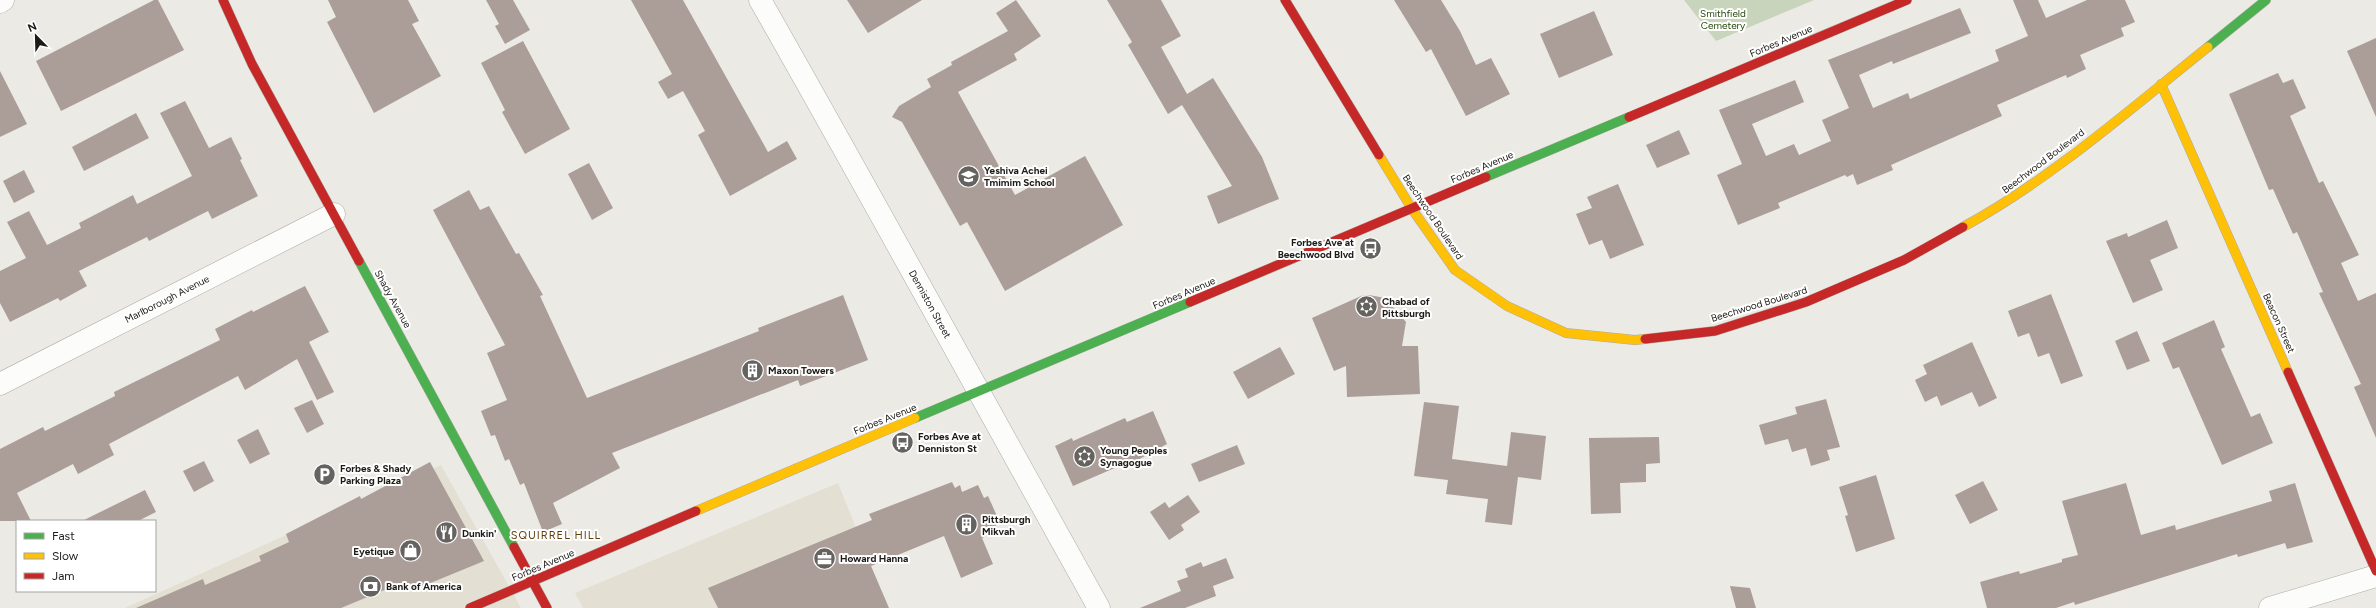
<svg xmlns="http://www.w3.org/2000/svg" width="2376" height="608" viewBox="0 0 2376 608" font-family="Figtree,sans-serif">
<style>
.built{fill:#e3dfd2}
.green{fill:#c8d4bc}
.building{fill:#ab9e99}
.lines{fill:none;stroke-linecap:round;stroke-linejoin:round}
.street-casing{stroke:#acaba6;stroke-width:23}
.fast-casing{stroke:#acaba6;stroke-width:10}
.slow-casing{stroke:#acaba6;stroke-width:10}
.jam-casing{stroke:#acaba6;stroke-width:10}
.street{stroke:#fcfcfb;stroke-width:22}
.fast{stroke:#4caf50;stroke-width:9}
.slow{stroke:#ffc107;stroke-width:9}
.jam{stroke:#c62828;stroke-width:9}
.labels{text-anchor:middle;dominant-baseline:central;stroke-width:4;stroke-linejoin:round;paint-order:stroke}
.park-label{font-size:10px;fill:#26470b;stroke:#fff}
.street-label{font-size:10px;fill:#1c1b17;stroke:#fff}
.poi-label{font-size:10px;font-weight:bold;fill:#1c1b17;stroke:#fff;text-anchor:start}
.neighbourhood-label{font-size:11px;letter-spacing:1px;fill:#613d0a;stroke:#fff}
</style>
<rect width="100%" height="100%" fill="#eceae4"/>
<g class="built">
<polygon points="441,465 521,608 125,608"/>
<polygon points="838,483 888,608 583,608 575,593"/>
</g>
<polygon class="green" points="1684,0 1814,0 1716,41"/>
<g class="building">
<polygon points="154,0 158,0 184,50 61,111 36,61"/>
<polygon points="328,0 408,0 419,21 412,24 441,76 374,113 327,22 336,17"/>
<polygon points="486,0 513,0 530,30 505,44 495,26 499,24"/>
<polygon points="631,0 683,0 768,152 787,141 797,159 730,196 698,135 705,131 683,91 668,99 658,82 672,74"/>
<polygon points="847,0 922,0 868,33"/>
<polygon points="1016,0 1041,36 1014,54 1017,60 958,92 1015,195 1085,156 1123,225 1005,291 967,222 960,226 902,122 892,117 899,106 931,87 927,79 952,65 951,62 1008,31 996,13"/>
<polygon points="1107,0 1161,0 1181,36 1161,47 1187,94 1213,78 1262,157 1279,199 1218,224 1207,196 1232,186 1182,105 1168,114 1128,45 1132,42"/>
<polygon points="1394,0 1441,0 1460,31 1476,65 1491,58 1510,94 1466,116 1431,49 1426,52"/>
<polygon points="2013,0 2038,0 2046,18 2087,0 2125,0 2135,22 2121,28 2124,36 2080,55 2086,69 2067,78 2066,75 1997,105 2002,116 1891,165 1893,170 1857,185 1853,174 1847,177 1845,175 1778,203 1780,208 1738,225 1717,175 1742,164 1719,110 1795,80 1804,102 1752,124 1766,156 1794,144 1799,155 1831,141 1822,120 1849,108 1828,60 1960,8 1971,33 1893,64 1892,61 1859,75 1873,108 1908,93 1910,99 1999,61 1995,50 2028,36"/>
<polygon points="1594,11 1613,55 1559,78 1540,34"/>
<polygon points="2376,38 2376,117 2347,51"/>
<polygon points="523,41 570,129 525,154 502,112 505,110 481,63"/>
<polygon points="0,71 27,124 0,137"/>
<polygon points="2278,73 2283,83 2293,79 2306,108 2290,116 2319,183 2323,181 2359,255 2341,263 2358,301 2376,293 2376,438 2354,387 2361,384 2319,293 2323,292 2297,232 2293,234 2273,189 2269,190 2229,94"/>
<polygon points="185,101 209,148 231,137 242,159 240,160 258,196 212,219 208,211 149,241 147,237 79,271 87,286 60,301 58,298 10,322 0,303 0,271 26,258 7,222 29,211 47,245 81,228 79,223 133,195 137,204 192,176 160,113"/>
<polygon points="136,113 149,138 84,171 72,147"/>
<polygon points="1679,130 1690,154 1657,168 1646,145"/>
<polygon points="589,163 613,208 592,220 568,174"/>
<polygon points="24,170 35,192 14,203 3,181"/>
<polygon points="1618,184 1644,245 1610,259 1602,240 1589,245 1576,214 1592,208 1587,197"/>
<polygon points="469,190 480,210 489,206 516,254 519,253 543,295 540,296 587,398 759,331 758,328 843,295 868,360 800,386 798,380 612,453 620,468 553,503 562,524 543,532 524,483 520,485 509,459 505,461 495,435 491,436 481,411 507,400 487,353 505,345 433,210"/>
<polygon points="2167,220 2178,248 2150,260 2163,290 2133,303 2106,241 2127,233 2128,237"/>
<polygon points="305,286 329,332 309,342 334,392 317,400 297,359 245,390 238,376 109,444 114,455 78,474 73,464 17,493 31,521 0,521 0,449 43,427 45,431 115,396 114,392 220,340 215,329 252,310 253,312"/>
<polygon points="2051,294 2083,376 2061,384 2049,353 2038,357 2029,333 2018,337 2008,311"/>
<polygon points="1369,295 1385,298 1406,322 1402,346 1418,346 1420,394 1347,397 1346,366 1334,371 1312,318 1361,296"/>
<polygon points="2214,320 2225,347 2221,349 2251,417 2260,413 2273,443 2222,465 2179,367 2173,369 2162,343"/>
<polygon points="2137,331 2150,361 2127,370 2115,341"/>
<polygon points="1972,342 1997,398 1979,407 1972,392 1941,406 1937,396 1925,402 1915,380 1927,374 1923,365"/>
<polygon points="1280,347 1295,374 1248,399 1233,372"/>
<polygon points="1826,399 1840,447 1827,450 1830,460 1811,466 1806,448 1792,452 1788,439 1765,445 1759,425 1797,414 1795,407"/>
<polygon points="312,400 324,424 307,433 294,408"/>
<polygon points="1424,402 1459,406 1452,459 1507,466 1511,432 1546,436 1541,480 1518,477 1512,525 1485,522 1488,499 1446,494 1448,480 1414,476"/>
<polygon points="1153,411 1167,444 1134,462 1125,466 1124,464 1073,486 1055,446 1072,438 1073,441 1125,418 1127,422"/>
<polygon points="258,429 270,454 250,464 237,440"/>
<polygon points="1659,437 1660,463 1646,464 1646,482 1620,483 1621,513 1591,514 1589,438"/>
<polygon points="1237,445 1245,464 1199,482 1191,464"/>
<polygon points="204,461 214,481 194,492 183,471"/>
<polygon points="430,462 484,561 411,591 406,581 341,608 136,608 203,579 205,585 261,561 259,556 289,542 286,534 360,496 361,499"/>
<polygon points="1876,475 1895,539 1856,552 1845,516 1848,515 1839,487"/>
<polygon points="1983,481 1998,510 1970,524 1955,495"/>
<polygon points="952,482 955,488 960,485 962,492 978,485 984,498 988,496 997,516 993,518 998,531 982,538 993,564 961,578 944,536 871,566 889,608 718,608 708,588 872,520 869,514"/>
<polygon points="2126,483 2141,535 2175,525 2176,530 2272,501 2269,491 2295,483 2313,542 2287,549 2285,543 2238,557 2237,554 2075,605 2074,602 2056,608 1987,608 1980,582 2019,571 2020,574 2062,562 2062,559 2078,555 2062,501"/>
<polygon points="145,490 156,512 138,521 82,521"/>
<polygon points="1188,495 1200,512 1181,525 1184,530 1169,540 1150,512 1165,502 1169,508"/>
<polygon points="1226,558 1234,578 1213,586 1216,596 1185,608 1140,608 1181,591 1177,581 1188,577 1185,569 1201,562 1203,567"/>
<polygon points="1730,586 1750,588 1756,608 1736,608"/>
</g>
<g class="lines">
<defs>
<g id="street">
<path d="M760,0c115,202 226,406 339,608"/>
<polyline points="0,2 3,0"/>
<polyline points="0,384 334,214"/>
<polyline points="2270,608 2376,576"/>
</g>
<g id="fast">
<polyline points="2208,47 2266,0"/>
<polyline points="1486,177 1629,117"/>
<polyline points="359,261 514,547"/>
<polyline points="915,418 1190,302"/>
</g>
<g id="slow">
<polyline points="2161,84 2288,372"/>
<polyline points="1379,155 1412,209 1455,270 1507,306 1566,333 1635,340 1645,339"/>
<path d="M1963,227c88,-48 166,-117 245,-180"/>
<polyline points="696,511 915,418"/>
</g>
<g id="jam">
<polyline points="223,0 252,64 359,261"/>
<polyline points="1285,0 1379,155"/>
<polyline points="1629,117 1907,0"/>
<polyline points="1190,302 1486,177"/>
<polyline points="1645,339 1715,331 1806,302 1904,260 1963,227"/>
<polyline points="2288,372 2376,571"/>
<polyline points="514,547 547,608"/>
<polyline points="470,608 696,511"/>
</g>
</defs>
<use href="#street" class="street-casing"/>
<use href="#fast" class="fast-casing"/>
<use href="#slow" class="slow-casing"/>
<use href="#jam" class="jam-casing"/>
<use href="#street" class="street"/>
<use href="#fast" class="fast"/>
<use href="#slow" class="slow"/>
<use href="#jam" class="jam"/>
</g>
<defs>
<symbol id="school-disc" viewBox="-11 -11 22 22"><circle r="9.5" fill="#65635f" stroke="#fff"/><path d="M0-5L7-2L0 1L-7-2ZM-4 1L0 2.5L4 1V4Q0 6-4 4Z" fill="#fff"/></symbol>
<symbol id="bus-disc" viewBox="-11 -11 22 22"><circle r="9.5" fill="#65635f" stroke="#fff"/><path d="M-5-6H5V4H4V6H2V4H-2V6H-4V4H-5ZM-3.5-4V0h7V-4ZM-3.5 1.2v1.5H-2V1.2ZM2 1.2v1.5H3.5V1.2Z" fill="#fff"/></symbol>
<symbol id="synagogue-disc" viewBox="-11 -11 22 22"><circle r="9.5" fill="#65635f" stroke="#fff"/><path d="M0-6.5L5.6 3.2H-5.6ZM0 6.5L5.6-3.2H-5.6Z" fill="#fff"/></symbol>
<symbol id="building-disc" viewBox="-11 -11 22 22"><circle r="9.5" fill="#65635f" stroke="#fff"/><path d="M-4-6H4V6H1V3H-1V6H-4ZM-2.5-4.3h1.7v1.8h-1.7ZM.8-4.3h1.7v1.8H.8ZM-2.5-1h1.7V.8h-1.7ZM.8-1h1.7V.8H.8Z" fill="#fff"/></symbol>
<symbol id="parking-disc" viewBox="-11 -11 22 22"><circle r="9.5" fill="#65635f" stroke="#fff"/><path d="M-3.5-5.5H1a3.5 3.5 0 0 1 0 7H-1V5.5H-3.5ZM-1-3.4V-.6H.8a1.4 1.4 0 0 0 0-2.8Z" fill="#fff"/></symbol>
<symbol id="restaurant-disc" viewBox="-11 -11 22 22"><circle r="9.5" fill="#65635f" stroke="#fff"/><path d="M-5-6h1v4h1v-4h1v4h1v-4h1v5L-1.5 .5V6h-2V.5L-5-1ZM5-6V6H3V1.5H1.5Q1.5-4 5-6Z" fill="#fff"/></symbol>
<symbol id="shop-disc" viewBox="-11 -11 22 22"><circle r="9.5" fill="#65635f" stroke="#fff"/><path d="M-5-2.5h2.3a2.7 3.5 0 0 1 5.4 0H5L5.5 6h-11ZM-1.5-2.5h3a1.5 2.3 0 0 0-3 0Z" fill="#fff"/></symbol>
<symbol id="office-disc" viewBox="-11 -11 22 22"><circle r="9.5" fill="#65635f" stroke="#fff"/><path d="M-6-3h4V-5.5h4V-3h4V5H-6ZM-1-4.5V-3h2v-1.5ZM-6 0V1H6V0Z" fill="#fff"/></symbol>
<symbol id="bank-disc" viewBox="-11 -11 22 22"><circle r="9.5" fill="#65635f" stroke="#fff"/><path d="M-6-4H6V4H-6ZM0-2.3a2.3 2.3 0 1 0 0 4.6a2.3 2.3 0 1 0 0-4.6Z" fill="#fff"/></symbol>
</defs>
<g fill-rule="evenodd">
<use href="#school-disc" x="956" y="164" width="25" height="25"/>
<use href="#bus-disc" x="1358" y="236" width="25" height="25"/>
<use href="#synagogue-disc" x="1354" y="294" width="25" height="25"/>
<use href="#building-disc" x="740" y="358" width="25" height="25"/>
<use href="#bus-disc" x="890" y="430" width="25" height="25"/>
<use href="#synagogue-disc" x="1072" y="444" width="25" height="25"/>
<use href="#parking-disc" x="312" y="462" width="25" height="25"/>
<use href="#building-disc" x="954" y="512" width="25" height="25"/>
<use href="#restaurant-disc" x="434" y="520" width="25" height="25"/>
<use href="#shop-disc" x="398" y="538" width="25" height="25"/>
<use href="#office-disc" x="812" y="546" width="25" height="25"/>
<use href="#bank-disc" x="358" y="574" width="25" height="25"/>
</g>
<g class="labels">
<g class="park-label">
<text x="1723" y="13">Smithfield<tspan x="1723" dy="12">Cemetery</tspan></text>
</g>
<g class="street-label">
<text transform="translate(1781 41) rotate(-23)">Forbes Avenue</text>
<text transform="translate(2043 161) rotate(-37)">Beechwood Boulevard</text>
<text transform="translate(1482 167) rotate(-23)">Forbes Avenue</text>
<text transform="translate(1433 217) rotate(56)">Beechwood Boulevard</text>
<text transform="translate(1184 293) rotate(-23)">Forbes Avenue</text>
<text transform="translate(167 299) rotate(-27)">Marlborough Avenue</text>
<text transform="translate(393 299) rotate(61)">Shady Avenue</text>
<text transform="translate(930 304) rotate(61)">Denniston Street</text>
<text transform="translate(1759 304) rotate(-17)">Beechwood Boulevard</text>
<text transform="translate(2279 323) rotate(66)">Beacon Street</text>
<text transform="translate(885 419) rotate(-22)">Forbes Avenue</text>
<text transform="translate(543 565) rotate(-23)">Forbes Avenue</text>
</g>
<g class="poi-label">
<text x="984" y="170">Yeshiva Achei<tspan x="984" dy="12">Tmimim School</tspan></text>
<text x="1354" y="242" text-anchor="end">Forbes Ave at<tspan x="1354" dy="12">Beechwood Blvd</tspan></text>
<text x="1382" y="301">Chabad of<tspan x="1382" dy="12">Pittsburgh</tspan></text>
<text x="768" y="370">Maxon Towers</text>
<text x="918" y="436">Forbes Ave at<tspan x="918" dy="12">Denniston St</tspan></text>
<text x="1100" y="450">Young Peoples<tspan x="1100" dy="12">Synagogue</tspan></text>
<text x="340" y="468">Forbes &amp; Shady<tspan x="340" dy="12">Parking Plaza</tspan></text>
<text x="982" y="519">Pittsburgh<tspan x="982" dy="12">Mikvah</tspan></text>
<text x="462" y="533">Dunkin'</text>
<text x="394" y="551" text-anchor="end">Eyetique</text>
<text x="840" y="558">Howard Hanna</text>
<text x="386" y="586">Bank of America</text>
</g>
<g class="neighbourhood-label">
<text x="556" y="535">SQUIRREL HILL</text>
</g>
</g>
<rect x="16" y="520" width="140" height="72" fill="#ffffff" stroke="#a4a4a2"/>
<rect x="24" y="533" width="20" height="6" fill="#4caf50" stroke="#a4a4a2"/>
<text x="52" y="540" font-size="12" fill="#1c1b17">Fast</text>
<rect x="24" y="553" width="20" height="6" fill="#ffc107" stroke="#a4a4a2"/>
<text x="52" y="560" font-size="12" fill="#1c1b17">Slow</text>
<rect x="24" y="573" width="20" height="6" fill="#c62828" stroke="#a4a4a2"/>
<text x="52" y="580" font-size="12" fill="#1c1b17">Jam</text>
<g transform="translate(36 36) rotate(337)" stroke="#ffffff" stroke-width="3" paint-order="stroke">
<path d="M0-3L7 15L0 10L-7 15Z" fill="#1c1b17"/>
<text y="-6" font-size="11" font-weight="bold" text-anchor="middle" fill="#1c1b17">N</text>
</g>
</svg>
